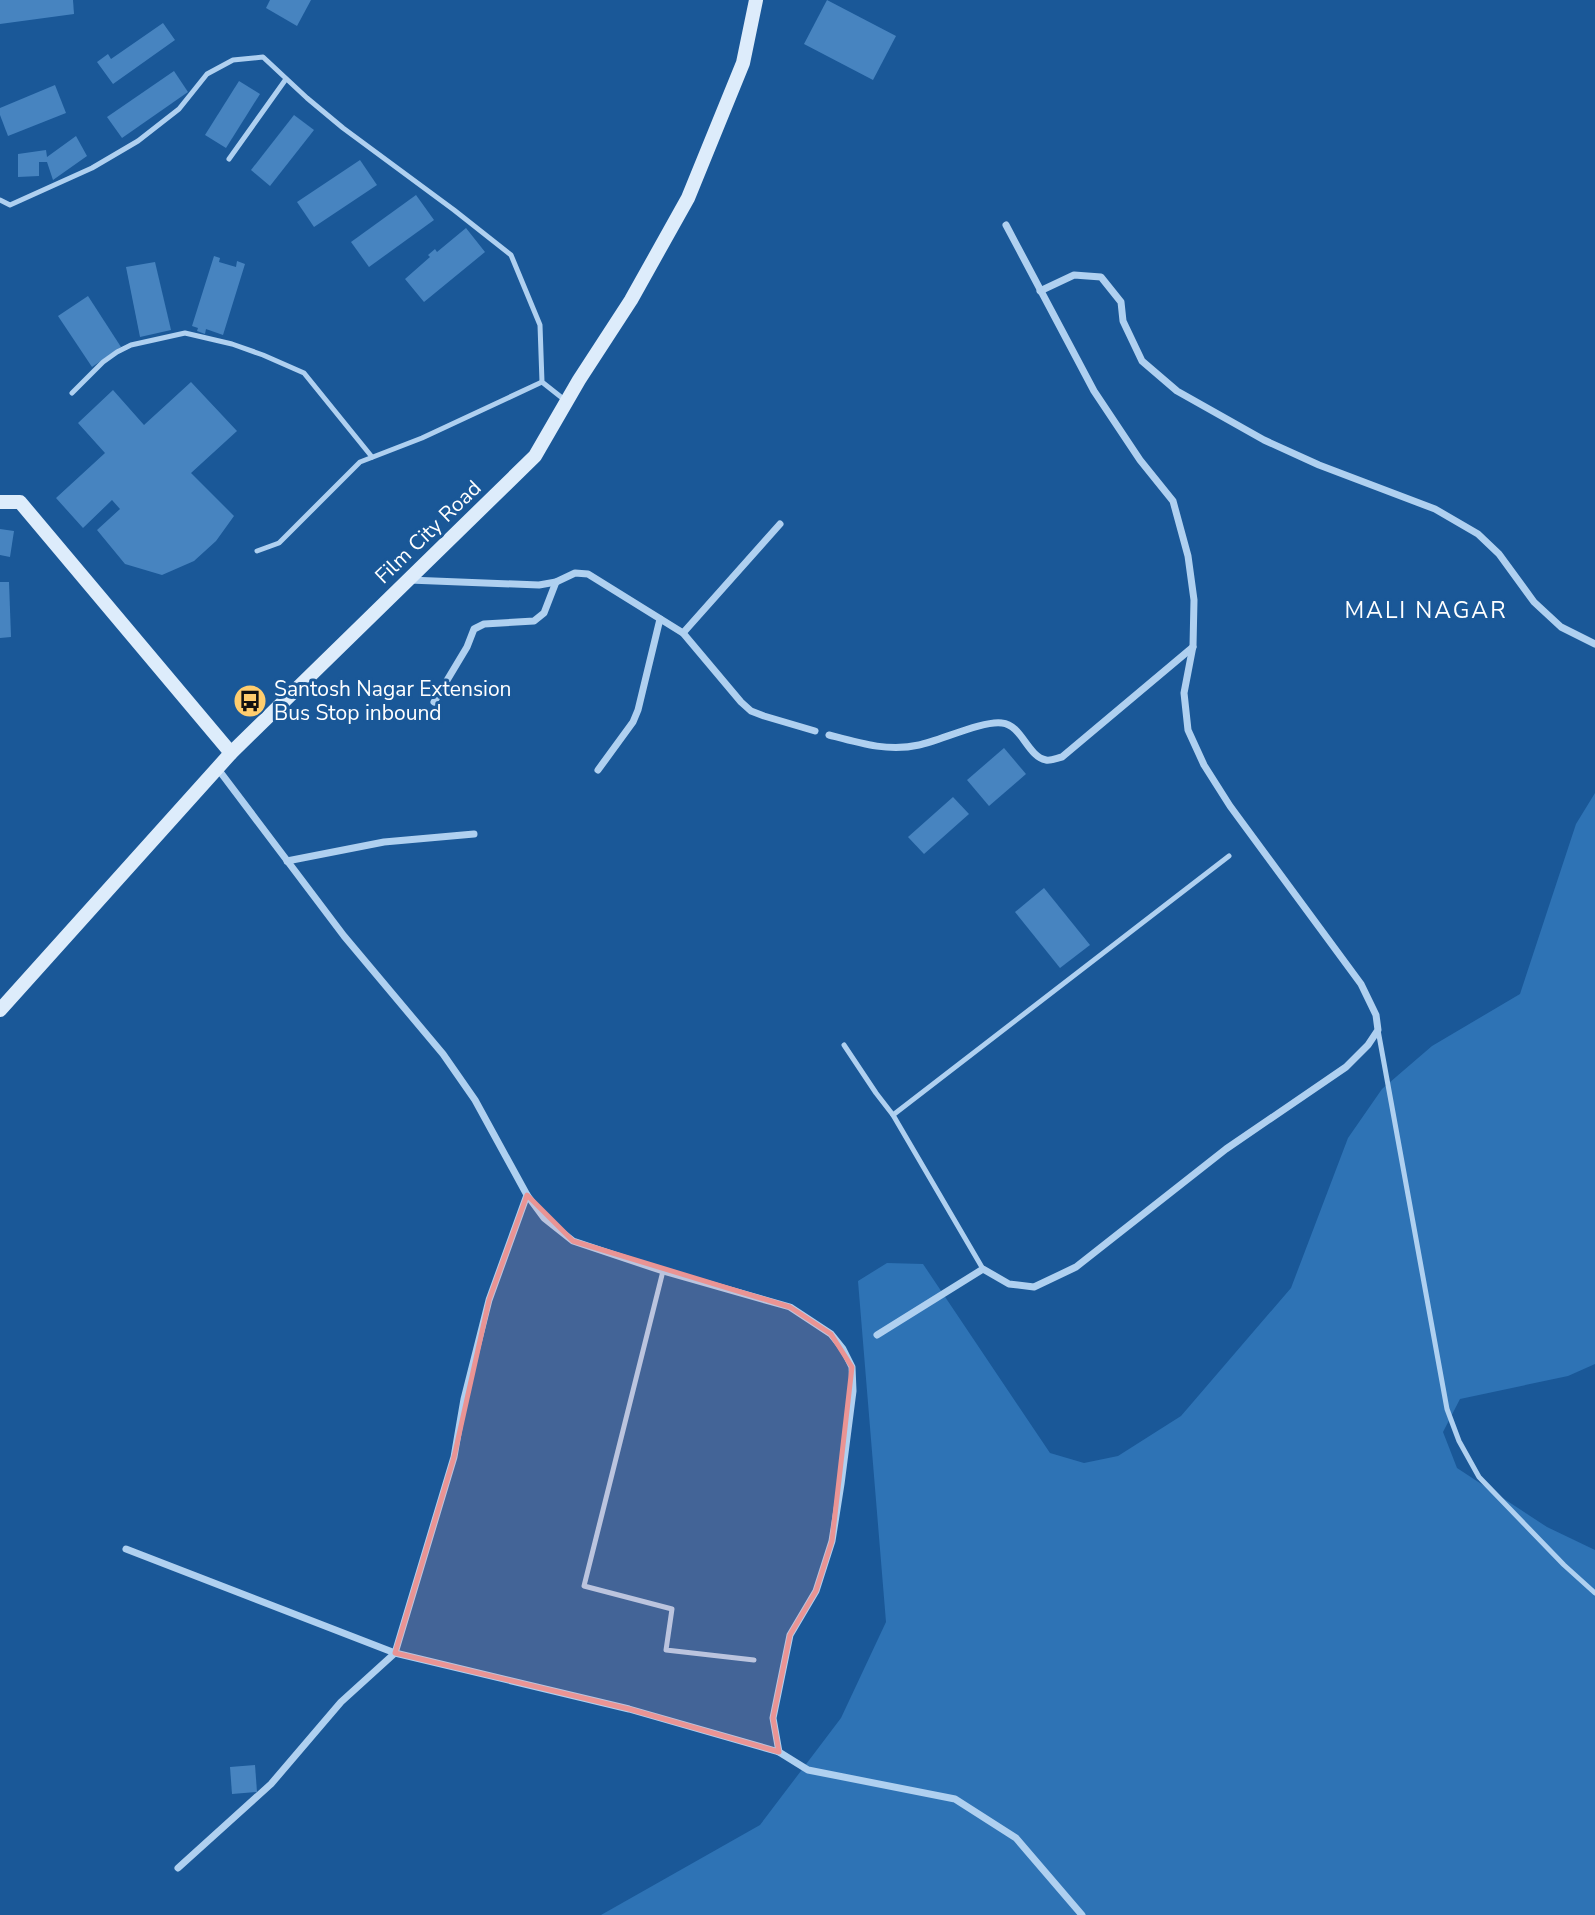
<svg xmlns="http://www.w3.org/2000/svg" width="1595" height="1915" viewBox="0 0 1595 1915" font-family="'Nunito Sans',sans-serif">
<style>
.green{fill:#2e73b5}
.building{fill:#4784c0}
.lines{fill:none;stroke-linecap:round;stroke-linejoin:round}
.lane{stroke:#afd0f0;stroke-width:5}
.street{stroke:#afd0f0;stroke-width:7}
.secondary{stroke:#ddecfb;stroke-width:14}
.marked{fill:#ea9494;fill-opacity:0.2;stroke:#ea9494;stroke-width:5;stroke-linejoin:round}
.labels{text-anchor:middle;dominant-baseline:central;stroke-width:6;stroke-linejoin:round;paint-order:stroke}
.street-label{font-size:21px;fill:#fff;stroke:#1a5898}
.poi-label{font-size:21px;fill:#fff;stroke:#1a5898;text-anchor:start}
.neighbourhood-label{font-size:23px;letter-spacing:2px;fill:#fff;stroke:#1a5898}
</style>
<rect width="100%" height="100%" fill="#1a5898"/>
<polygon class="green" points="1595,793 1595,1364 1568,1376 1460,1399 1443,1432 1457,1468 1547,1527 1595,1550 1595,1915 601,1915 760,1825 841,1718 886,1622 858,1281 887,1263 923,1264 1050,1453 1084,1463 1118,1456 1181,1416 1291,1288 1348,1138 1382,1089 1432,1046 1520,994 1576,824"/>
<g class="building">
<polygon points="0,0 73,0 74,14 0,24"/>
<polygon points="270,0 311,0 297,26 266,8"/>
<polygon points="827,0 896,36 873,80 804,44"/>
<polygon points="163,23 175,40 113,84 97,62 108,54 111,59"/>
<polygon points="174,71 188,92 122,138 107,117"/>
<polygon points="239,81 260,94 226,148 205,135"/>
<polygon points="55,85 66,113 8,136 0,115 0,108"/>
<polygon points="294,115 314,130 270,186 251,170"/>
<polygon points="76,136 87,156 53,180 47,162 39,162 39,176 18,177 18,154 46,150 47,157"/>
<polygon points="360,160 377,185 314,227 297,202"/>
<polygon points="416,195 434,220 369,267 351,242"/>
<polygon points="466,228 485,252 424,302 405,279 430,257 428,255 435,249 437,252"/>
<polygon points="214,256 220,258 219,262 236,267 237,261 245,264 223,335 206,329 205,334 197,331 198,328 192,326"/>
<polygon points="155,262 171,330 140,337 126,267"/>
<polygon points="88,296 121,347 92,367 58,316"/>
<polygon points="191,382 237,431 191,473 234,516 216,541 194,561 162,575 125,564 97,530 120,509 112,500 83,528 56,498 105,453 78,423 113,390 144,425"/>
<polygon points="0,529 14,531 10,557 0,555"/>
<polygon points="0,582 9,582 11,637 0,638"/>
<polygon points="1004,748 1026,774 989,806 967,780"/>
<polygon points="953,797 969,814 924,854 908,837"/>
<polygon points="1044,888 1090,945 1060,968 1015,912"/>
<polygon points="255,1765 257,1792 232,1794 230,1767"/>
</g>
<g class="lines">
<g class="lane">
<polyline points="229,159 286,79"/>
<polyline points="0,200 10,205 92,168 138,141 179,109 207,74 233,60 263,57 307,98 343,128 454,210 511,255 540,325 542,382 566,401"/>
<polyline points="72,393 103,362 117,352 131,345 185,333 232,344 263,355 304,373 372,457"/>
<polyline points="257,551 279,543 360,462 422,438 542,382"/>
<polyline points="1378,1030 1447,1409 1459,1441 1479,1477 1564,1565 1595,1593"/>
<polyline points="844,1045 876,1093 893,1115 983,1269"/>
<polyline points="893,1115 1229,856"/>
<polyline points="663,1271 584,1586 672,1609 666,1650 754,1660"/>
</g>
<g class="street">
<polyline points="1040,291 1074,275 1101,277 1121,302 1123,321 1142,361 1177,391 1264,440 1319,465 1435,509 1478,534 1499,554 1534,602 1561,627 1595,644"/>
<polyline points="409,580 539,585 556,582 575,573 588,574 683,633 741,702 751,711 764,716 815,731"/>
<polyline points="683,633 780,524"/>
<polyline points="434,702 467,647 474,629 484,624 534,621 544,613 556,582"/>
<path d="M829,735c30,8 59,17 90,10 20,-4 65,-25 83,-22 20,2 25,33 44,37 5,1 11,-2 16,-3l131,-110"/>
<polyline points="218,769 344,936 443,1054 475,1100 527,1195 544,1218 573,1241 663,1271 790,1307 831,1334 843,1349 852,1367 853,1391 841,1484 832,1541 816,1591 790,1635 773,1718 779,1752"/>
<polyline points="598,770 633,722 638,710 660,619"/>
<polyline points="287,861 384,842 474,834"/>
<polyline points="877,1335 983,1269 1009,1284 1034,1287 1076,1267 1226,1149 1346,1067 1368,1045 1378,1030 1376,1015 1361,984 1230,806 1204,765 1188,730 1184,693 1193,646 1194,600 1188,556 1173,501 1140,460 1094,391 1006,225"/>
<polyline points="126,1549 395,1653 629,1709 779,1752 808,1770 955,1799 1016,1838 1082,1915"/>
<polyline points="178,1868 271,1784 341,1702 395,1653 454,1457 464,1399 489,1300 527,1195"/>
</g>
<g class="secondary">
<polyline points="0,502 20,502 231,753"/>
<polyline points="0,1010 231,753 535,456 579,380 631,300 688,198 743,63 756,0"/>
</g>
</g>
<path class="marked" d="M527,1195l46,46 217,66 41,27 21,33 -20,174 -16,50 -26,44 -17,83 6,34 -150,-43 -234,-56 59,-196 35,-157z"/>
<defs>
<symbol id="bus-disc" viewBox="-11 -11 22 22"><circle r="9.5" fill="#ffcd6e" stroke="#1a5898"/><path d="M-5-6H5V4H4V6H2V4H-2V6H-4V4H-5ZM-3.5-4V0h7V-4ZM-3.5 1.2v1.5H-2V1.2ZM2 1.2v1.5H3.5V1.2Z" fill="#111"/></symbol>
</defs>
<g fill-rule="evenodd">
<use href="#bus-disc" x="231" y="682" width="38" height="38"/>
</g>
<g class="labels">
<g class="street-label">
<text transform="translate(428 532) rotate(-44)">Film City Road</text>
</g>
<g class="poi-label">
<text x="274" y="689">Santosh Nagar Extension<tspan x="274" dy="24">Bus Stop inbound</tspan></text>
</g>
<g class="neighbourhood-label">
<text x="1426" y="610">MALI NAGAR</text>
</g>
</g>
</svg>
